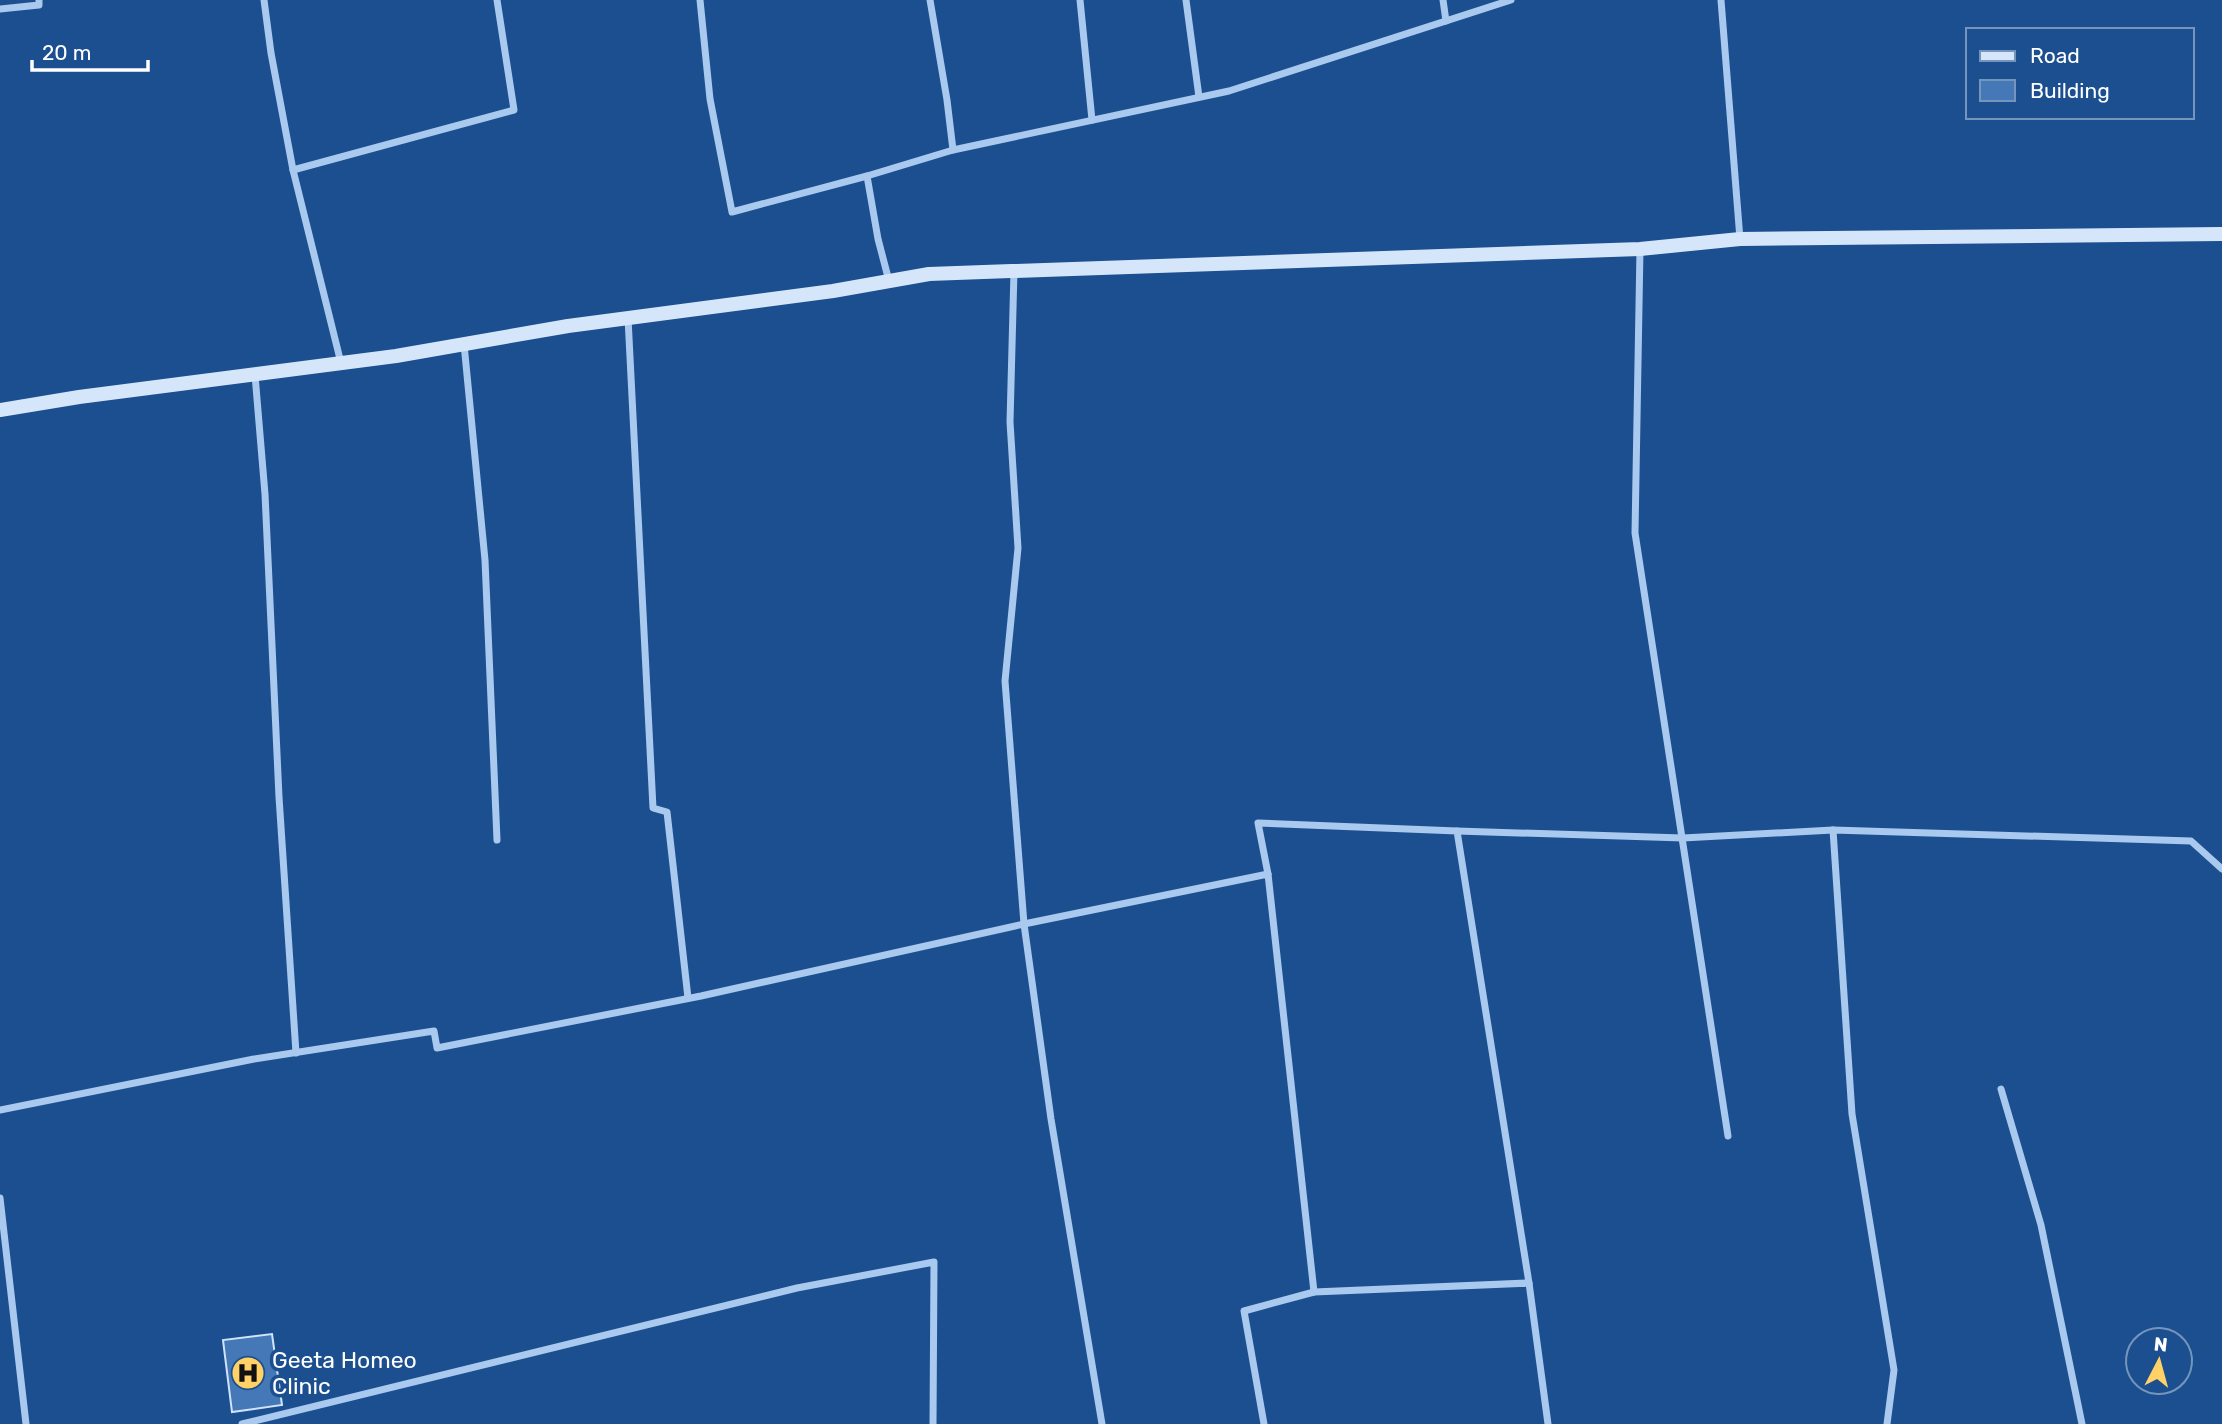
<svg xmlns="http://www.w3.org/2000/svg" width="2222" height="1424" viewBox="0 0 2222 1424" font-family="Rubik,sans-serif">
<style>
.building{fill:#4478b7;stroke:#cfe3fa;stroke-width:2}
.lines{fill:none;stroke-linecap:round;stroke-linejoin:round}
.street{stroke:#a9c9ee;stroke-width:7}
.secondary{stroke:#d6e6fa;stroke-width:14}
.labels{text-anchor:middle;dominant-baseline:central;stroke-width:7;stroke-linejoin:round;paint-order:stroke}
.poi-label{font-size:23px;fill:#fff;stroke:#1b4f8f;text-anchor:start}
</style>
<rect width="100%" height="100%" fill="#1b4f8f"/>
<polygon class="building" points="272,1334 282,1405 232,1412 223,1340"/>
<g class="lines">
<g class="street">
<polyline points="264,0 271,53 293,170"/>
<polyline points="700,0 710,99 732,212 867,176"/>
<polyline points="1080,0 1092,120"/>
<polyline points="1186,0 1199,97"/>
<polyline points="1443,0 1446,21"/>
<polyline points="1721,0 1740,239"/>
<polyline points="0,9 39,5 39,0"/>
<polyline points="953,150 1229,91 1511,0"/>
<polyline points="1640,249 1635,533 1728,1136"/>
<polyline points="889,281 878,239 867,176 953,150 947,100 930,0"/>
<polyline points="628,318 653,808 667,812 688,998"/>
<polyline points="464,344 485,560 497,840"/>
<polyline points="341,363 293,170 514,110 497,0"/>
<polyline points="255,375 265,494 279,797 296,1053"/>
<polyline points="1833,830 1852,1114 1894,1370 1887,1424"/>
<polyline points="1457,831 1683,838 1833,830 2191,841 2222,869"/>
<polyline points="1268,874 1258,823 1457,831 1529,1283"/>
<polyline points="2001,1089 2041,1225 2082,1424"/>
<polyline points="0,1110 254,1059 434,1031 437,1048 701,996 1024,924 1005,681 1018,548 1010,422 1014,271"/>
<polyline points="0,1198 26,1424"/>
<polyline points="1314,1292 1529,1283 1548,1424"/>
<polyline points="242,1424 797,1288 934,1262 933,1424"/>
<polyline points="1102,1424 1051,1119 1024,924 1268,874 1314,1292 1244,1311 1264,1424"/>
</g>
<polyline class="secondary" points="0,410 79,397 396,356 568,326 833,291 929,274 1640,249 1740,239 2222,234"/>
</g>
<defs>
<symbol id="hospital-disc" viewBox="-11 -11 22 22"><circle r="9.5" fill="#ffd166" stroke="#1b4f8f"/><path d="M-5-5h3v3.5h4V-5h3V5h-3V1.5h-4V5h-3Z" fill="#111"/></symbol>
</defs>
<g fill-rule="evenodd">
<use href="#hospital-disc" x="229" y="1354" width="38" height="38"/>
</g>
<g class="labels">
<g class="poi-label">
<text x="272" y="1360">Geeta Homeo<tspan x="272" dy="26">Clinic</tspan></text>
</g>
</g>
<rect x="1966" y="28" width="228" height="91" fill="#1b4f8f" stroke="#7695bc" stroke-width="2"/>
<rect x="1980" y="51" width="35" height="10" fill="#d6e6fa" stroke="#7695bc" stroke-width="2"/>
<text x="2030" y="63" font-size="21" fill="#ffffff">Road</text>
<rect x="1980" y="80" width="35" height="21" fill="#4478b7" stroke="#7695bc" stroke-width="2"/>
<text x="2030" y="98" font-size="21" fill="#ffffff">Building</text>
<g transform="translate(2159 1361) rotate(6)"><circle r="33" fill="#1b4f8f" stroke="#7695bc" stroke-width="2"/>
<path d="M0-5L12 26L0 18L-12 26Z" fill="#ffd166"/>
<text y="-10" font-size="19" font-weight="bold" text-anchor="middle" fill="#ffffff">N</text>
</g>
<path d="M32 60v10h116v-10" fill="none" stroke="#ffffff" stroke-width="3.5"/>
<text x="42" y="60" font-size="21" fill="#ffffff" stroke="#1b4f8f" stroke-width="5" paint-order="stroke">20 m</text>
</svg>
